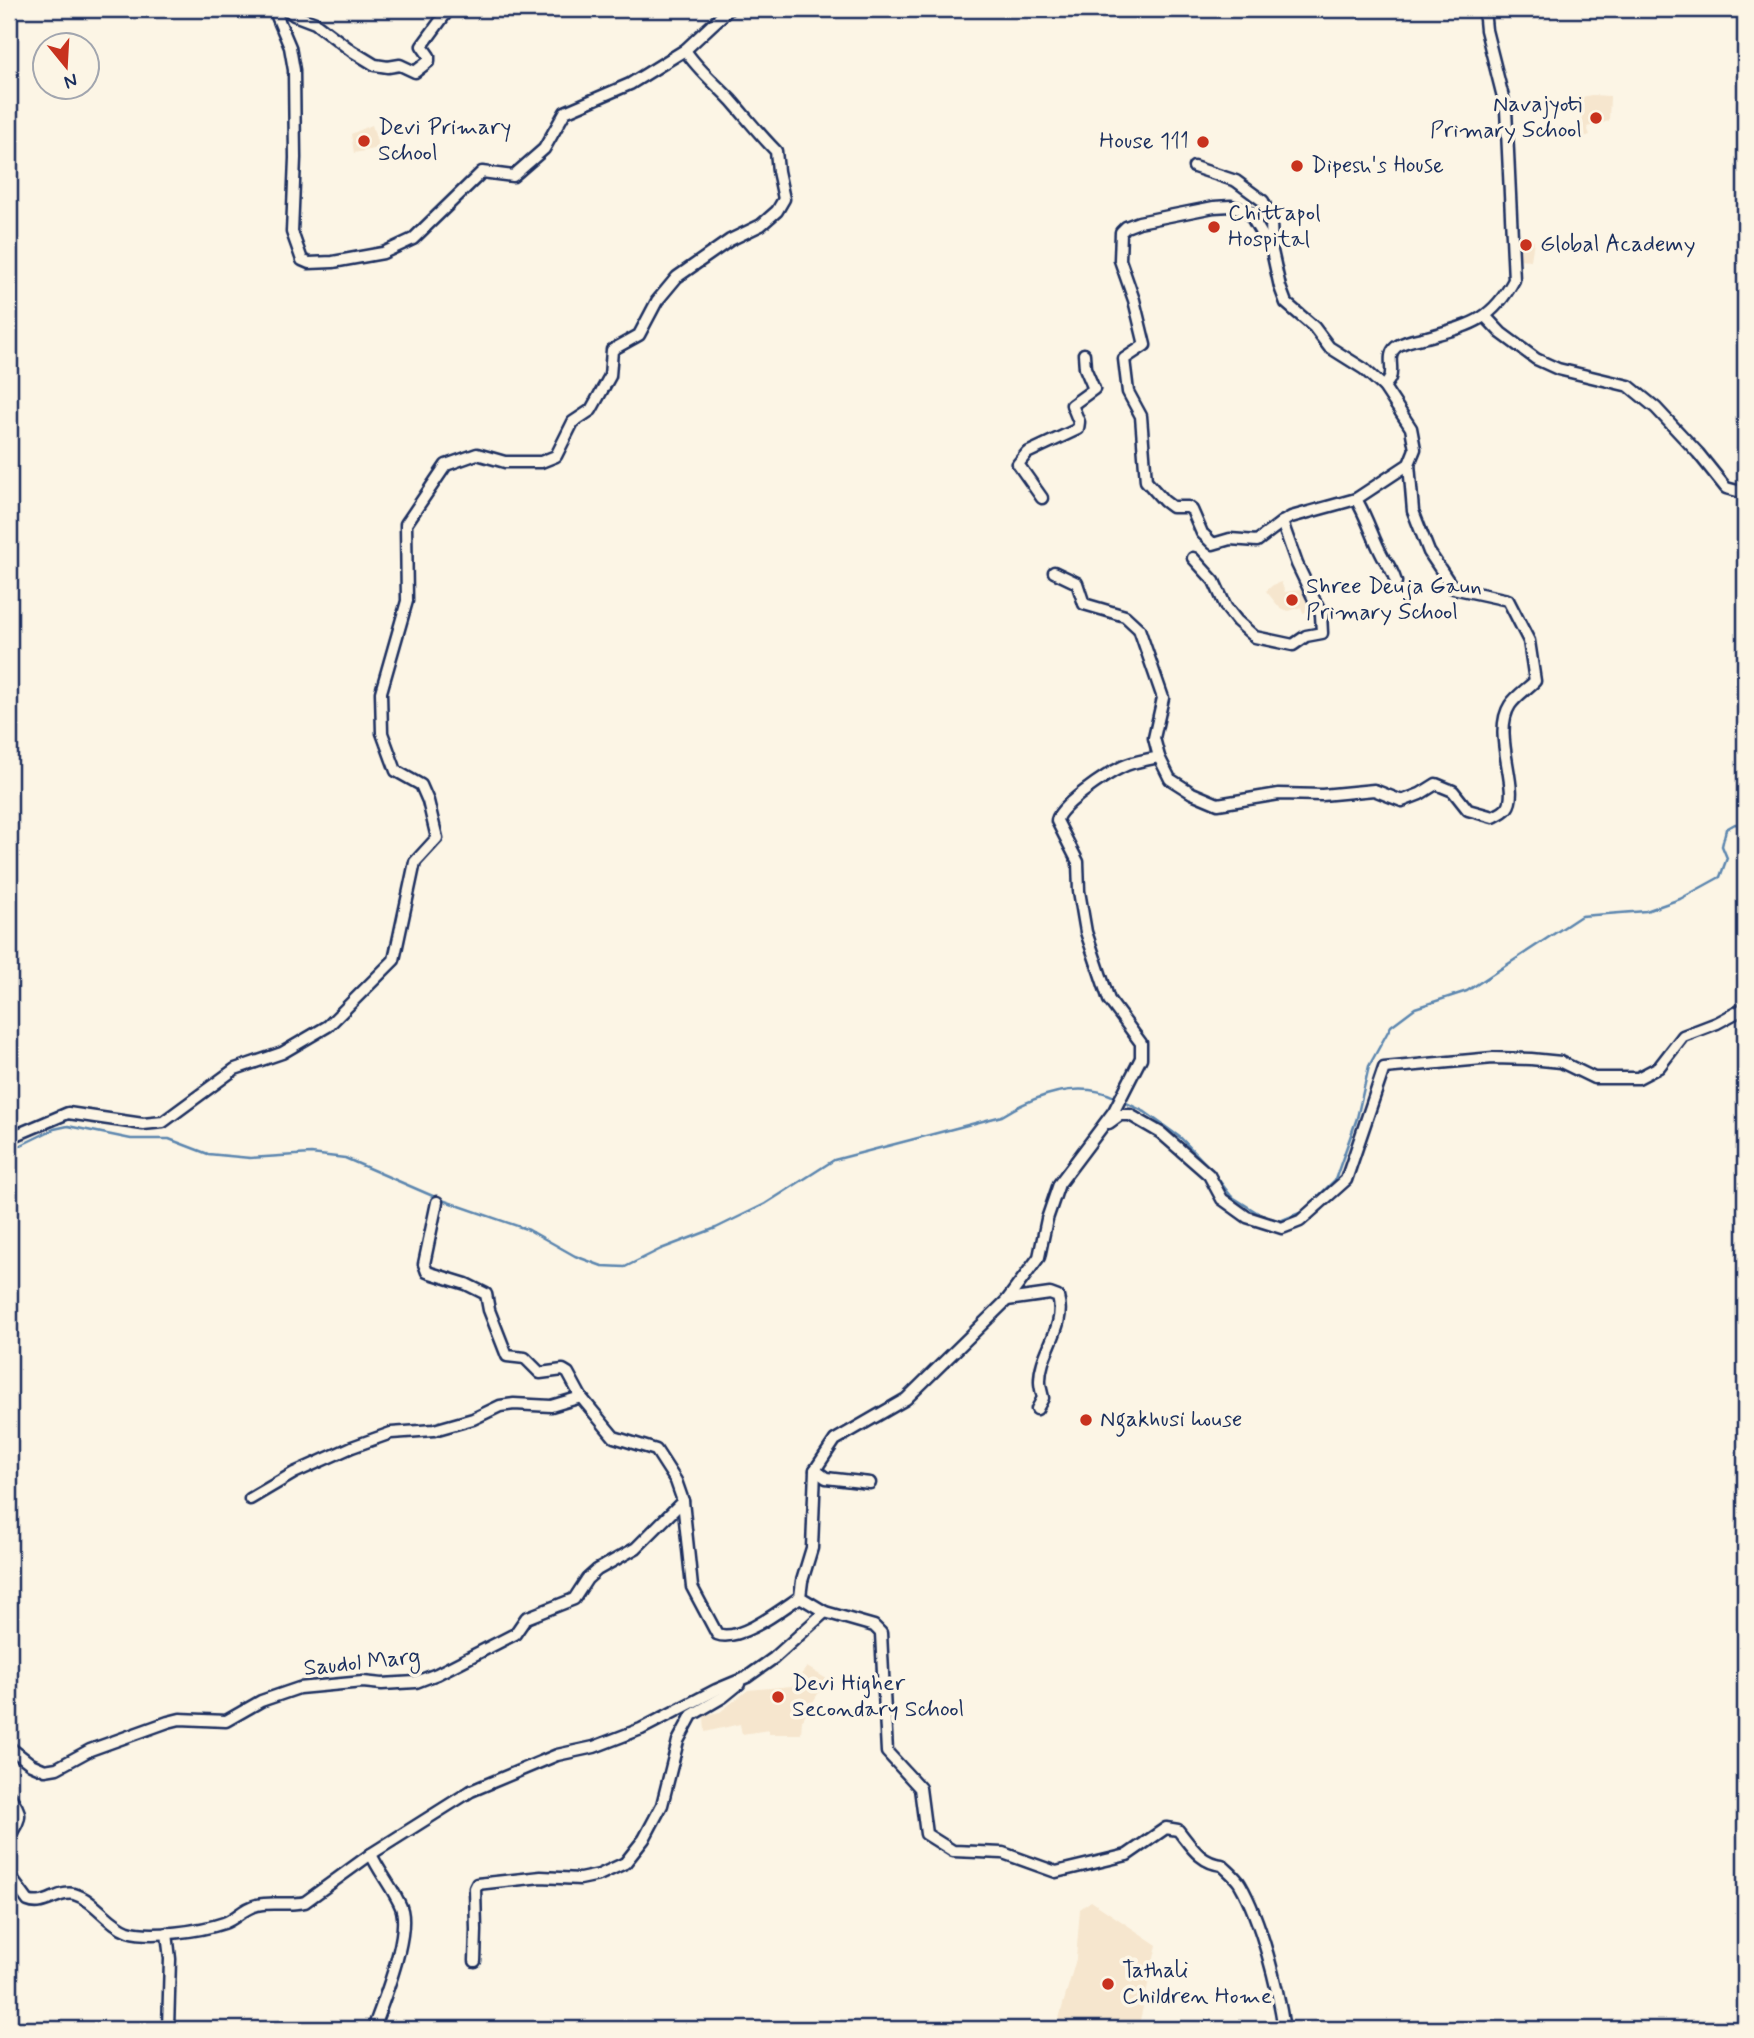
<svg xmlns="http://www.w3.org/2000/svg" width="1754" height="2038" viewBox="0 0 1754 2038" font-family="Mynerve,sans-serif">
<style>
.built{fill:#f6e6ce}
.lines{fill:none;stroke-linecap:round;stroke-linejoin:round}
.stream{stroke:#5b86af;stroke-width:2.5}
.minor-casing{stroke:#1b2f5e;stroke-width:15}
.minor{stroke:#fcf5e5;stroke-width:10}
.poi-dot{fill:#c8321e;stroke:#fcf5e5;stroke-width:2.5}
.labels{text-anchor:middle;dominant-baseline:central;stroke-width:7;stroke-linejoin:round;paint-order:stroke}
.poi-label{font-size:23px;fill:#1b2f5e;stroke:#fcf5e5;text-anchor:start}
.street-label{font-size:23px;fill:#1b2f5e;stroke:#fcf5e5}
</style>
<rect width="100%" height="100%" fill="#fcf5e5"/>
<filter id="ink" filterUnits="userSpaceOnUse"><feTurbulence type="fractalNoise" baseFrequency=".0143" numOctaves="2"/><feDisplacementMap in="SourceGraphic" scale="14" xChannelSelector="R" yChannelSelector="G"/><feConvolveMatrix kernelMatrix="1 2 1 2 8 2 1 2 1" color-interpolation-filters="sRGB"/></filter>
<g filter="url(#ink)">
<g class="built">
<polygon points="1591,95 1610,96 1609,121 1587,127 1590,135 1581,138 1578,128 1581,126 1582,116 1574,99"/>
<polygon points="372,125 379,148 354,153 351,134"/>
<polygon points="1517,237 1534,241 1531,260 1518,259"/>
<polygon points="1281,582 1285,592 1306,589 1314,609 1303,613 1301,607 1289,611 1280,608 1266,591 1273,585"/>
<polygon points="807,1667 827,1679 802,1720 801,1734 769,1734 769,1730 742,1734 740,1724 705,1732 704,1715 720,1712 748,1690 792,1686"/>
<polygon points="1091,1901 1157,1945 1138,2029 1056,2029 1076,1959 1080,1909"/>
</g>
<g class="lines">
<g class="stream">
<polyline points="1122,1101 1145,1112 1181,1138 1209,1167 1231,1196 1261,1215 1280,1221 1302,1212 1335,1180 1357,1118 1369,1066 1391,1026 1415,1008 1467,991 1581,916 1646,911 1680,899 1720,877 1727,858 1722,846 1726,829 1735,824 1745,825"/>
<path d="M9,1151l45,-22 14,-3 63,13h38l39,15 42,4 61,-4 34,4 97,42 87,30 46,26 27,10 23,1 36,-18 55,-21 49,-24 69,-44 168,-44c33,-21 77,-37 115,-18"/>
</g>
<defs>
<g id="minor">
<polyline points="274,9 290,47 294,70 295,158 292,232 302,260 309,263 333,262 383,253 413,239 482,172 513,176 544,149 565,112 630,84 685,50 729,9"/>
<polyline points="287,9 294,15 315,23 352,51 375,65 388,67 400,65 415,72 429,61 429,56 422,46 449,9"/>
<polyline points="1270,248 1248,211 1231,206 1214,207 1139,222 1126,227 1121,232 1120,260 1134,300 1145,345 1124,359 1128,392 1141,416 1146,481 1164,501 1172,507 1188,507 1192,510 1202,533 1213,544 1230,539 1257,541 1282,522"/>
<polyline points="1485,316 1501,333 1536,359 1558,369 1629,386 1656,408 1698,453 1726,488 1745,493"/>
<path d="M1384,387c2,-3 5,-6 6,-9 4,-10 -4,-23 6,-31 8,-6 21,-8 31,-10 43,-12 64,-15 87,-57l-8,-171 -20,-79 -2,-21"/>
<polyline points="1042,498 1018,464 1027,453 1078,429 1079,422 1072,405 1094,389 1085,368 1084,354"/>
<path d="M1356,499c11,18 17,40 27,58 6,8 10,15 13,25"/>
<polyline points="1193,558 1214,581 1226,607 1237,621 1255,637 1293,645 1306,636 1322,633 1321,614 1297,564 1282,522 1291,517 1356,499 1409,464 1415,449 1411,428 1384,387 1364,369 1329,347 1314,327 1286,303 1280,287 1272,251 1271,220 1263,201 1236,181 1194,167"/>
<path d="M1054,572l23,11 7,21 41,12 14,13 24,69 -9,40 5,19 11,22 22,14 26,11 61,-10 43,1 52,-5 28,11 18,-7 16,-10 17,7 15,19 25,7c4,-2 11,-5 14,-9 14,-17 -16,-74 3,-103 6,-9 17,-16 25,-24l-6,-40 -21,-41 -55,-12 -24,-36 -16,-41 -4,-47"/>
<path d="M1159,757c-12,3 -26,4 -37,10 -15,7 -65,40 -65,54l21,41 1,29 7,41 23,68 32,43v15l-27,53 -55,73 -12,35 -8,38 -32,43 -101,99 -71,41 -20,30 -3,78 -10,33 -2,16 25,15 49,14 7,7 6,119 33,36 6,46 27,17 50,2 53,19 71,-17 39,-27 12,2c13,16 22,33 44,35 6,6 14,12 18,19 21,36 38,104 44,145"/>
<polyline points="1109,1123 1120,1115 1130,1115 1161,1133 1209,1175 1222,1199 1247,1217 1282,1228 1300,1221 1346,1180 1384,1068 1493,1058 1531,1059 1561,1062 1594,1078 1638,1078 1659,1067 1683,1036 1717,1023 1745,1008"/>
<path d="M9,1138l59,-25 75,11 20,-2 72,-53 47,-16 46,-27 66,-66 21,-98 22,-24 -9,-37 -7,-16 -25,-14 -14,-38 -1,-41 26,-91 -1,-77 40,-59 31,-11 28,8h36l15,-6 17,-34 18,-12 19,-34 2,-26 27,-15 18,-34 20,-24 53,-37 31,-15 16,-14 7,-12 -6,-28 -2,-20c-16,-16 -30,-34 -45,-51 -16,-17 -33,-30 -46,-50"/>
<path d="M437,1202l-13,62 3,8 39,12 20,10 3,16 18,46 18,2 15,15 23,-3 5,3 13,24 33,40 42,13 20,31 7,20 9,86 25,47c22,9 65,-25 83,-37"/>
<path d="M1007,1300l43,-6 8,3c9,31 -19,55 -18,85 0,5 2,11 3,16l-6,11"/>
<polyline points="815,1470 826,1478 870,1483"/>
<polyline points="250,1499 294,1473 352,1447 391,1433 434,1430 473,1419 500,1406 514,1404 551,1406 581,1397"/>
<polyline points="9,1747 31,1764 45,1770 57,1768 90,1750 168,1722 180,1719 226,1721 261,1701 299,1688 363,1682 382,1684 416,1682 437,1674 515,1634 526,1618 574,1599 587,1579 597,1570 636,1548 683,1501"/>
<path d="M9,1795c15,20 12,22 0,42"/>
<path d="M371,1854c8,18 22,34 30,53 10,26 -18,95 -28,122"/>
<path d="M9,1875l19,26c17,7 30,-11 46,-7 21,6 34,30 54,37 22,7 73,0 96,-8 12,-4 19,-15 33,-18 15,-4 32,1 48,-3l66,-48 100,-63 86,-36 37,-8 47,-18 75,-39 31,-13 27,-19 51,-46"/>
<polyline points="167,1933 170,1959 168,2029"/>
<polyline points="475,1961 476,1930 475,1888 477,1884 541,1877 580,1879 599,1875 625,1863 644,1839 662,1805 678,1741 692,1715 723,1697 739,1684"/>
</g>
</defs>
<use href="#minor" class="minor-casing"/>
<use href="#minor" class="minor"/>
</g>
</g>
<g class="poi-dot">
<circle cx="1596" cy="118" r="7"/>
<circle cx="364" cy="141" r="7"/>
<circle cx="1203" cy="142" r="7"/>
<circle cx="1297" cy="166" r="7"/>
<circle cx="1214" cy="227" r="7"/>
<circle cx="1526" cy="245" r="7"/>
<circle cx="1292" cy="600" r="7"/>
<circle cx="1086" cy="1420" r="7"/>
<circle cx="778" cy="1697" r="7"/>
<circle cx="1108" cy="1984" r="7"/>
</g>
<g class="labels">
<g class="poi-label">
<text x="1582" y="105" text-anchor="end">Navajyoti<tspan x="1582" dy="26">Primary School</tspan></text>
<text x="378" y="128">Devi Primary<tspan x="378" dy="26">School</tspan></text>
<text x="1189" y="142" text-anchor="end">House 111</text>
<text x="1311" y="166">Dipesh's House</text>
<text x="1228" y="214">Chittapol<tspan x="1228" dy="26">Hospital</tspan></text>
<text x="1540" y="245">Global Academy</text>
<text x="1306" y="587">Shree Deuja Gaun<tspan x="1306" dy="26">Primary School</tspan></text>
<text x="1100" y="1420">Ngakhusi house</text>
<text x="792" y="1684">Devi Higher<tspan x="792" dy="26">Secondary School</tspan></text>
<text x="1122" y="1971">Tathali<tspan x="1122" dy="26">Children Home</tspan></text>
</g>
<g class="street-label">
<text transform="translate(362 1663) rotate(-6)">Saudol Marg</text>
</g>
</g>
<rect width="1754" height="2038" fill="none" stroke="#fcf5e5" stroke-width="35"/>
<rect x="18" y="18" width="1719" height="2003" fill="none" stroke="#1b2f5e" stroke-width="2.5" filter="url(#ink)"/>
<g transform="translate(66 66) rotate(162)"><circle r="33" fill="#fcf5e5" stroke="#a2a6af" stroke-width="2"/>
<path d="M0-5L12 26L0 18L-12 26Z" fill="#c8321e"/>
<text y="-10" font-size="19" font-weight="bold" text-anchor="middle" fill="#1b2f5e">N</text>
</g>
</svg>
